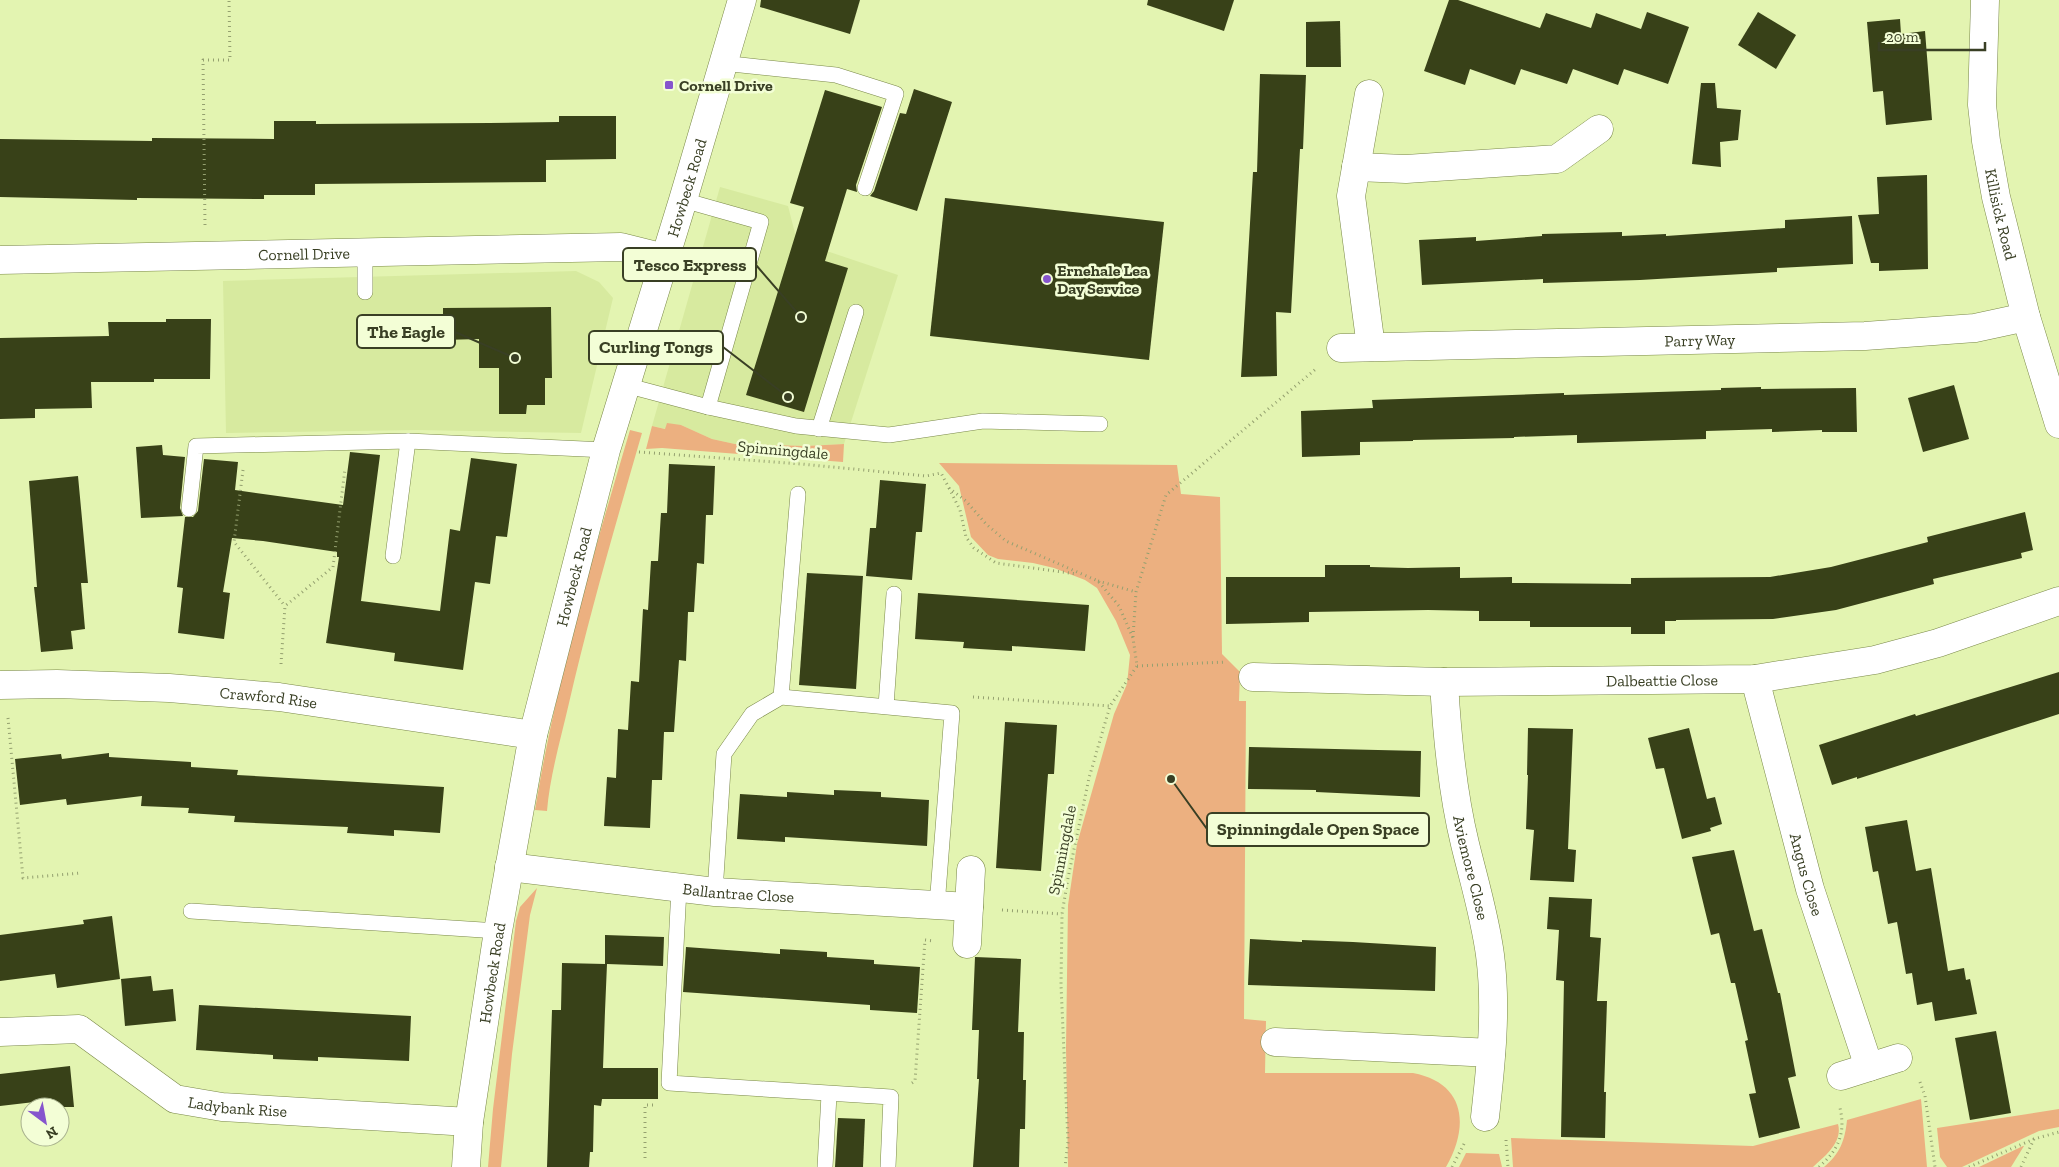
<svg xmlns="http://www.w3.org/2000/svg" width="2059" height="1167" viewBox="0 0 2059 1167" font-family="'Zilla Slab',serif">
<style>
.built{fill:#d7ea9f}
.green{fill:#ecb080}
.building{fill:#384118}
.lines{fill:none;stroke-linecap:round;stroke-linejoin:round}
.lane-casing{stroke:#7a8849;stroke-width:16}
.street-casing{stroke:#7a8849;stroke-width:29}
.path{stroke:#94a06f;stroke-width:3;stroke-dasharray:1 4;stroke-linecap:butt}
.lane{stroke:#fff;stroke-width:15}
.street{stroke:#fff;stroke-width:28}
.poi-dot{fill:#8655cd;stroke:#f3fed6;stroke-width:2}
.labels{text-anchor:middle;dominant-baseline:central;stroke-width:5;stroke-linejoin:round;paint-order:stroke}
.poi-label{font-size:16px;font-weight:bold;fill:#393f24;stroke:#f3fed6;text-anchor:start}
.street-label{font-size:16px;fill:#393f24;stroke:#f3fed6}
.leader{fill:none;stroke:#393f24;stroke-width:2}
.callout-dot{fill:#393f24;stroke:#f3fed6;stroke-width:2}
.callout{fill:#f3fed6;stroke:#393f24;stroke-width:2}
.callout-label{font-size:18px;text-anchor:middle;font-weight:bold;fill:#393f24}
</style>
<rect width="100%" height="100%" fill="#e3f4b1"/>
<g class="built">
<polygon points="720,187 788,206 797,241 898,275 844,444 806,446 735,444 712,439 681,425 666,429 652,426"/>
<polygon points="576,271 599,282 613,298 581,433 418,430 226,433 223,281"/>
</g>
<g class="green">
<polygon points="667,423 681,425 712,439 735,444 806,446 844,444 843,462 662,448 646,449 652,426 665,429"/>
<path d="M630,430l12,3c-26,90 -52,179 -73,270 -8,35 -19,72 -22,108l-12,-1c21,-129 58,-255 95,-380z"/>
<path d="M939,463l238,2 4,29 39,3 2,157 18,18 -1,29h7l-2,318 22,2 -1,52h148c52,10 57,52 33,94h-378l-2,-119 2,-143 9,-61 37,-130 13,-30 3,-29 -14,-34 -19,-33 -12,-8 -31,-12 -21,-5 -35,-4 -10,-4 -17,-18 -12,-51z"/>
<polygon points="537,888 530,915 512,1054 501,1167 488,1167 493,1109 516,921 520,907"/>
<path d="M1921,1099l6,68h-103c16,-13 21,-27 23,-47z"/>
<polygon points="2059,1109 2059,1127 2039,1131 1962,1167 1947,1167 1940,1157 1937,1128"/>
<path d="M1838,1124c5,18 -13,32 -25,43h-300l-2,-29 242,8z"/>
<polygon points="2024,1146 2011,1167 1979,1167 2023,1146"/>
<polygon points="1466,1153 1499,1154 1502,1167 1459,1167"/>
</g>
<g class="building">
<polygon points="761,0 860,0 850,34 760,7"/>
<polygon points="1148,0 1234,0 1224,31 1147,5"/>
<polygon points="1449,0 1458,0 1540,28 1546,13 1591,28 1596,13 1641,29 1647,12 1689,27 1668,84 1624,69 1618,85 1573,69 1567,84 1521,69 1515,85 1470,69 1465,85 1424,71"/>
<polygon points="1758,12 1796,35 1776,69 1738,45"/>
<polygon points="1900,19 1901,34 1925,31 1932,120 1886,125 1883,91 1873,92 1867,22"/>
<polygon points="1340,21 1341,67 1306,67 1306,22"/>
<polygon points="1260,74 1306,75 1303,149 1300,149 1291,313 1276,312 1277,376 1241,377 1253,172 1257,172"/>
<polygon points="1701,83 1715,83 1717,108 1741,110 1738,140 1720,142 1721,167 1692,164"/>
<polygon points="914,89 952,102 917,211 870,196 874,191 900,113 906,114"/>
<polygon points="825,90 882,107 856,185 857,192 847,189 825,261 848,268 804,412 746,395 804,207 790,203"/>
<polygon points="559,116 616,116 616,159 546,160 546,182 315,184 315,195 264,195 264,199 137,198 137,200 0,197 0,139 152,141 152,138 274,139 274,121 316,121 316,124 490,123 559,122"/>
<polygon points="1927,175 1928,269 1879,271 1879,263 1871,263 1858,215 1879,214 1877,177"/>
<polygon points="945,198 1164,222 1149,360 930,336"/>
<polygon points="1852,216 1853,264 1777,268 1777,272 1640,280 1543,283 1543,279 1422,285 1419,240 1476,237 1476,241 1542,236 1542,234 1622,232 1622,236 1666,234 1666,236 1785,228 1785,220"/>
<polygon points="551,307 552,378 545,378 545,405 527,405 526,414 499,414 499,368 479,368 479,339 443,340 443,308"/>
<polygon points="166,319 211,319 210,379 154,379 154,382 91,382 92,408 35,409 35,418 0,419 0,338 109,336 108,322 166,322"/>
<polygon points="1954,385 1969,439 1923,452 1908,398"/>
<polygon points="1761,387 1761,389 1856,388 1857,432 1822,432 1822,430 1772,432 1772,429 1706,431 1706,439 1577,443 1577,435 1514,437 1514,438 1413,440 1413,441 1360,442 1360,455 1302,457 1301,411 1373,408 1372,400 1564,393 1564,395 1721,390 1721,388"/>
<polygon points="162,445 163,455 185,457 180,508 183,516 141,518 136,447"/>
<polygon points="350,452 380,455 361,601 440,611 450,529 460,531 471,458 517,464 507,537 496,536 490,584 475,582 463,670 394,661 395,653 326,643 339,557 337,557 337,552 263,541 232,538 223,592 230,593 224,639 178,633 183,588 177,587 185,517 193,517 198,511 204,459 238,462 235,490 343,505"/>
<polygon points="669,464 715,466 713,515 706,515 704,564 697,563 694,612 688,612 686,661 679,660 674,732 664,732 662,780 652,780 650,828 604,826 607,777 616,778 618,729 628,730 631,681 639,682 643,609 648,610 651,561 658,561 661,513 667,513"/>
<polygon points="78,476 88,583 81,583 85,629 71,631 73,649 41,652 34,587 37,587 29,481"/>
<polygon points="880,480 926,484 922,532 916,532 912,580 866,576 870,528 876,528"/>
<polygon points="2025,512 2033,550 2021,553 2022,558 1933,579 1934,584 1836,610 1773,619 1676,620 1676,621 1665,621 1665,634 1631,634 1631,627 1530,627 1530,621 1479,621 1479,611 1428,610 1309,612 1309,622 1226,624 1226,577 1325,577 1325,565 1370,565 1370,567 1408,568 1460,567 1460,578 1512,577 1512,583 1631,584 1631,578 1770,577 1831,567 1928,542 1927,537"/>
<polygon points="807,573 863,576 856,689 799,685"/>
<polygon points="918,593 1089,605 1085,651 1012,646 1012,651 963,648 964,642 915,639"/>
<polygon points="2059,672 2059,714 1857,779 1857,777 1832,785 1819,745 1915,714 1916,716"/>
<polygon points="1005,722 1057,725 1054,774 1048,774 1041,871 996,868"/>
<polygon points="1528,728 1573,729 1568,849 1576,850 1574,882 1530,880 1534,830 1526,829 1528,775 1527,775"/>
<polygon points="1689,728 1707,799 1715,797 1722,824 1710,828 1711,831 1682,839 1664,768 1656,769 1648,738"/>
<polygon points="1249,747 1421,751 1420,797 1358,794 1316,792 1316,790 1248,789"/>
<polygon points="109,753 109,757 191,762 191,767 238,770 237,775 444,787 440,833 394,830 394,836 347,833 348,827 234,822 235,816 188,813 189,808 141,806 142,796 67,805 66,799 20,805 15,759 61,754 62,759"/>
<polygon points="834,790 881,792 881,797 929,800 927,846 785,837 785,842 737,839 740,794 787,797 787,792 834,795"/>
<polygon points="1907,820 1916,871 1931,868 1948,971 1964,968 1966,980 1970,979 1977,1014 1935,1021 1932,1002 1917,1005 1912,973 1906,974 1897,922 1888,924 1878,871 1873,872 1865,827"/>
<polygon points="1734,850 1754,931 1762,929 1778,993 1780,993 1796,1076 1788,1078 1800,1128 1759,1138 1749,1094 1756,1093 1745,1041 1748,1040 1735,983 1731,983 1719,933 1711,935 1692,857"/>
<polygon points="1549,897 1592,899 1590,937 1601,938 1597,1001 1607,1001 1604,1092 1606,1092 1605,1138 1561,1137 1564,981 1556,980 1559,930 1547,929"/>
<polygon points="112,916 120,979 57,988 55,974 0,981 0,935 84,924 83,920"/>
<polygon points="605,935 664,937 663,966 607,964 605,1011 603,1068 658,1068 658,1099 602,1099 601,1106 594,1105 593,1152 590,1152 589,1167 547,1167 552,1010 561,1010 562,963 605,964"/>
<polygon points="1250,939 1302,942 1302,940 1353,942 1436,947 1435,991 1248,985"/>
<polygon points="686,947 780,954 780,949 827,952 827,957 874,960 874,964 920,967 917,1013 870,1010 870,1005 683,992"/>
<polygon points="975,957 1021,959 1018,1032 1024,1032 1023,1080 1026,1080 1025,1129 1020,1129 1019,1167 973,1167 979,1079 977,1079 979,1030 972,1030"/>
<polygon points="151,976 153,991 173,989 176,1021 125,1026 121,979"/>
<polygon points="199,1005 411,1016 409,1061 318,1057 318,1061 273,1059 273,1055 196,1050"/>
<polygon points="1996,1031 2011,1113 1970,1120 1955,1038"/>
<polygon points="70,1066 74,1107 44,1107 43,1101 0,1106 0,1074"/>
<polygon points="838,1118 865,1119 863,1167 835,1167"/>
</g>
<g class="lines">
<defs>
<g id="lane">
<polyline points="722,63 836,75 896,94 865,188"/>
<polyline points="365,251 365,292"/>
<polyline points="625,385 708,407 761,222 683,200"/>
<polyline points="708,407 796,426 889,435 983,421 1100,424"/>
<polyline points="819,429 856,312"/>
<polyline points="189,509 196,446 408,441 606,450"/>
<polyline points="393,556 408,441"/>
<polyline points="781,697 798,494"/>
<polyline points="886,706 894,594"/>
<polyline points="679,888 669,1083 891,1097 888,1167"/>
<polyline points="715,892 724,754 752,714 781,697 952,713 937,906"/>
<polyline points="191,911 498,931"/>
<polyline points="825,1167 829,1095"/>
</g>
<g id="street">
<path id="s1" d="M1985,0l-3,105 4,36 10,56 30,120 33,107"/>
<polyline points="1369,94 1351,196 1371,347"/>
<polyline points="1356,167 1406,169 1557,159 1599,129"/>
<path id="s2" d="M0,260l621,-13 44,11"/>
<path id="s3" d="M1341,348l524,-12 110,-8 51,-11"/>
<path id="s4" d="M1253,677l191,5 311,-3 120,-19 63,-17 121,-42"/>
<path id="s5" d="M1755,679l55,210 59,178"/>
<path id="s6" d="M1444,682c3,54 8,109 21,162 9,37 20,73 25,111 7,53 1,109 -5,162"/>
<path id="s7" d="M0,685l57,-1 112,4 110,9 254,38"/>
<path id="s8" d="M509,867l206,25 254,15"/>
<polyline points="967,944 971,870"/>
<path id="s9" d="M0,1032l79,-3 96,70 47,8 247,15"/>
<polyline points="1275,1042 1491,1053"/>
<polyline points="1841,1076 1898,1058"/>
<path id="s10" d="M466,1167l3,-45 29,-191 35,-196 73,-285 77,-250 59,-200"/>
</g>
</defs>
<use href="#lane" class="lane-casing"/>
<use href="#street" class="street-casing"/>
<g class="path">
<polyline points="205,225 203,60 230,60 229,0"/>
<polyline points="639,452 801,464 926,476 941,473 949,488 966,501 986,524 1006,541 1098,581 1119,606 1133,638 1137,666 1110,706 1089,778 1068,878 1062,914 1061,985 1068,1142 1065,1167"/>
<polyline points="243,470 234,542 285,606"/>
<polyline points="949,488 960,510 966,537 974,548 996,563 1077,574"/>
<polyline points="1098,581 1136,592"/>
<polyline points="1133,637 1136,592 1166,495 1317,368"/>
<polyline points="281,664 285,606 333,567 345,469"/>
<polyline points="1137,666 1226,662"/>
<polyline points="973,697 1110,706"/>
<polyline points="8,718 23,878 81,873"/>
<polyline points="1002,910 1062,914"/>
<polyline points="1920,1082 1925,1096 1935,1167"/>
<polyline points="912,1083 915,1081 925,940 934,941"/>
<polyline points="1506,1140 1508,1167"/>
<polyline points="645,1158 645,1105 654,1105"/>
<polyline points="1452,1167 1465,1142"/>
<path d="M1819,1167c19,-17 27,-33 21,-59"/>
<polyline points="1969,1167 2034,1139 2059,1132"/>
<polyline points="2021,1167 2034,1139"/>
</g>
<use href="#lane" class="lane"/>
<use href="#street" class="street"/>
</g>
<g class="poi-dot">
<rect x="664" y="80" width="10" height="10" rx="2.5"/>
<circle cx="1047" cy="279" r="5"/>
</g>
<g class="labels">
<g class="poi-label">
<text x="679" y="85">Cornell Drive</text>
<text x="1057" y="270">Ernehale Lea<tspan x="1057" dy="18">Day Service</tspan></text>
</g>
<g class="street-label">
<text stroke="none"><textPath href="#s10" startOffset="1006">Howbeck Road</textPath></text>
<text stroke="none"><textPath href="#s1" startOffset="216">Killisick Road</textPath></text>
<text stroke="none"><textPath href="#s2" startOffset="304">Cornell Drive</textPath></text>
<text stroke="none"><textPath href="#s3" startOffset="359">Parry Way</textPath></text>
<text transform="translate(783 450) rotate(5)">Spinningdale</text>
<text stroke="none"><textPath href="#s10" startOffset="601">Howbeck Road</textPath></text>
<text stroke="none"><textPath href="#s4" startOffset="409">Dalbeattie Close</textPath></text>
<text stroke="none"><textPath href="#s7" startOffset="269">Crawford Rise</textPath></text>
<text transform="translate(1062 850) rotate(-79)">Spinningdale</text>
<text stroke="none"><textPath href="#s6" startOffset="188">Aviemore Close</textPath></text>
<text stroke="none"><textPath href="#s5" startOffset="202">Angus Close</textPath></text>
<text stroke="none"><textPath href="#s8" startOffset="231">Ballantrae Close</textPath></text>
<text stroke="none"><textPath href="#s10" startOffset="196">Howbeck Road</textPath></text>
<text stroke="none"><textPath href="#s9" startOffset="261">Ladybank Rise</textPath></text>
</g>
</g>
<path class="leader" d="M801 317L756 265M515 358L455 332M788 397L723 347M1171 779L1207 829"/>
<g class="callout-dot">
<circle cx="801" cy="317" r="5"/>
<circle cx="515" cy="358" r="5"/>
<circle cx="788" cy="397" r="5"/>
<circle cx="1171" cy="779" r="5"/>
</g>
<g class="callout">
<rect x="623" y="248" width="133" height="33" rx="5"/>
<rect x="357" y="315" width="98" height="33" rx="5"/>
<rect x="589" y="331" width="134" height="33" rx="5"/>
<rect x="1207" y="813" width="222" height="33" rx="5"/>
</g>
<g class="callout-label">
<text x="690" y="271">Tesco Express</text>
<text x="406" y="338">The Eagle</text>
<text x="656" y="353">Curling Tongs</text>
<text x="1318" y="835">Spinningdale Open Space</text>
</g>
<g transform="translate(45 1122) rotate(148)"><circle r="24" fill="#f3fed6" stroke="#a9b28f"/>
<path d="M0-4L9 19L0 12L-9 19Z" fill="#8655cd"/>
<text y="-8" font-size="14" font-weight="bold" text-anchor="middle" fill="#393f24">N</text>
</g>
<path d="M1879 42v8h106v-8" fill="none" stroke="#393f24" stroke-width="2.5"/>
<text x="1886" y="42" font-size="15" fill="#393f24" stroke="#f3fed6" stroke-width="4" paint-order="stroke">20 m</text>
</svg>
